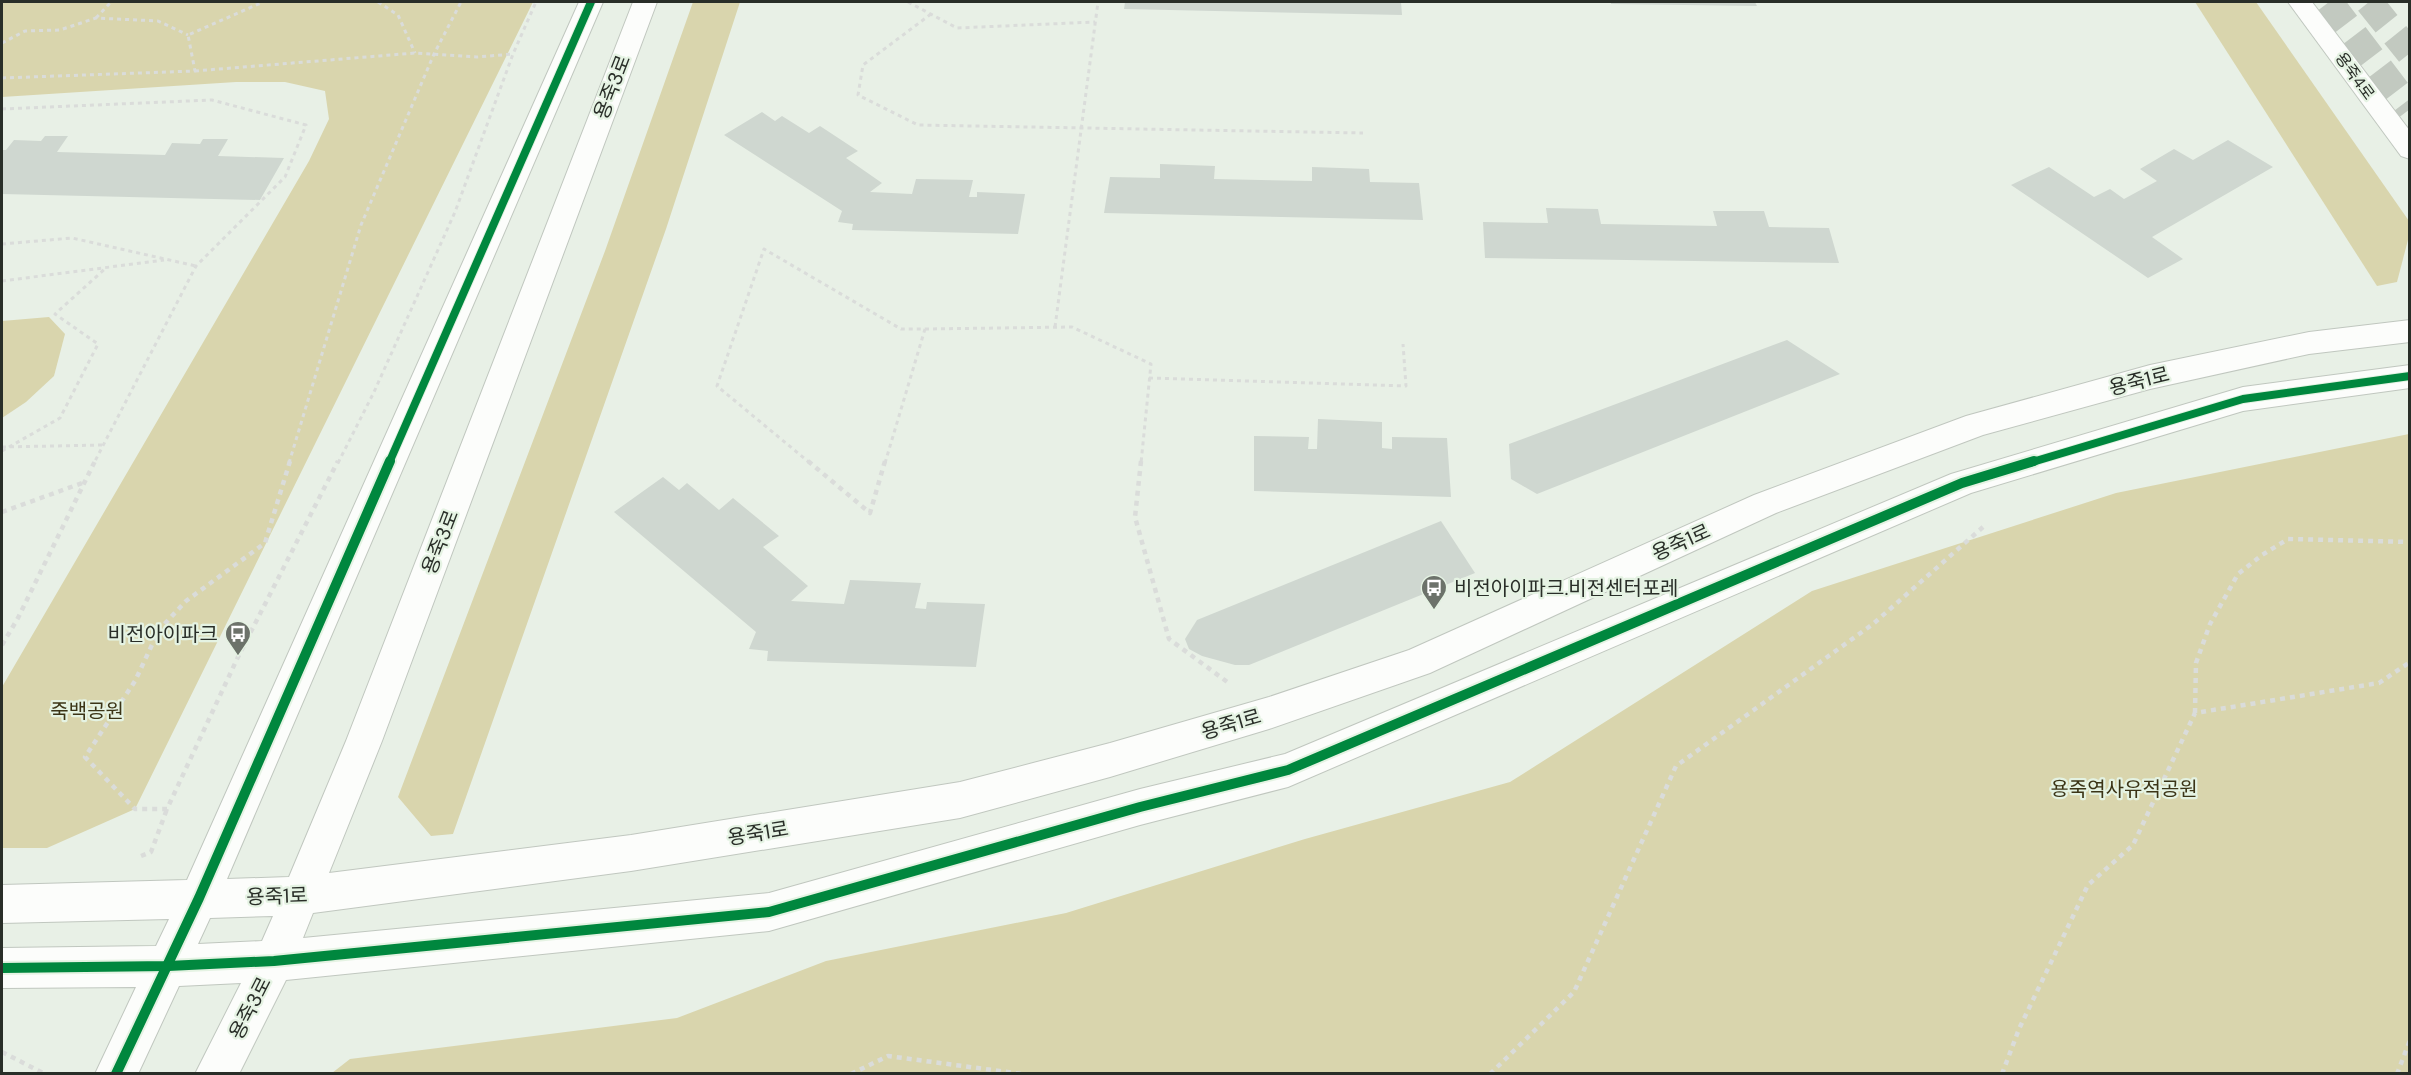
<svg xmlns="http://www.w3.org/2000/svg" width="2411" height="1075" viewBox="0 0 2411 1075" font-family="'DM Sans','Noto Sans KR',sans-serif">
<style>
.green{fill:#d9d5ad}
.building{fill:#cfd7d0}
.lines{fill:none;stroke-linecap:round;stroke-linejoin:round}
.secondary-tunnel{stroke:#c2c9c0;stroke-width:28;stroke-dasharray:28 14;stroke-linecap:butt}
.secondary-casing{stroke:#c0c7bf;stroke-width:2}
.path-far1{stroke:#dadcda;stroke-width:3;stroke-dasharray:4 4;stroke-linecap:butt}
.path{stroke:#dadcda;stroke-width:4.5;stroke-dasharray:5 5;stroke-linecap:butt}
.secondary{fill:#fcfdfb;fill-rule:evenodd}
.cycleway-far1-casing{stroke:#e5f3e3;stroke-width:10}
.cycleway-casing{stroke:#e5f3e3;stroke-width:14}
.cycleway-far1{stroke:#00873e;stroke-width:8}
.cycleway{stroke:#00873e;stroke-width:10}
.labels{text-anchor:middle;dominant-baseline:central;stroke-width:4.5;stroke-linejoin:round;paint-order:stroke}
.far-street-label{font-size:16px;fill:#292e28;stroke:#e5f3e3}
.street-label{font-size:20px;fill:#292e28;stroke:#e5f3e3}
.poi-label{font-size:20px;fill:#292e28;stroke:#e5f3e3;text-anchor:start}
.park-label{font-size:20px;fill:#3b3416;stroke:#e5f3e3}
</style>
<rect width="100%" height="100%" fill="#e8f0e6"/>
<g class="green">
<polygon points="2,2 533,2 135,809 47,848 2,848 2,687 309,161 329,119 325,91 285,82 236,82 2,97"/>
<polygon points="693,2 740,2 666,229 453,834 431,836 398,797 605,251"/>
<polygon points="2195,2 2256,2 2409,221 2409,236 2397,282 2377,286"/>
<polygon points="49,317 65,334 54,376 26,402 2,418 2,321"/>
<polygon points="2409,434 2409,1073 332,1073 350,1059 677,1018 826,961 1066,913 1305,839 1510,782 1812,591 2116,493"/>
</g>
<g class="building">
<polygon points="1125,2 1401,2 1402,15 1124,9"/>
<polygon points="1611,2 1755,2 1757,6 1611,4"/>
<polygon points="762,112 775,121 782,116 809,133 820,126 858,151 846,158 882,183 870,192 912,194 916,179 973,180 969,197 977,197 977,192 1025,194 1018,234 852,230 853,224 838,222 842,211 724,135"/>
<polygon points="45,136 68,136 57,152 165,155 172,143 200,144 203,139 228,139 218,156 284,158 260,200 2,194 2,150 6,150 14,140 41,141"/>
<polygon points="2228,140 2273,167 2152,237 2183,259 2148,278 2011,185 2049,167 2094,197 2110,189 2124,199 2157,181 2140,169 2174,149 2193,160"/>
<polygon points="1160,164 1215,166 1214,179 1312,181 1312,167 1369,169 1370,182 1419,183 1423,220 1104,213 1110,177 1160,178"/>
<polygon points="1546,208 1598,209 1601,224 1717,226 1713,211 1764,211 1769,227 1829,228 1839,263 1485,258 1483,222 1548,223"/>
<polygon points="1787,340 1840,374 1537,494 1511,479 1509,444"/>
<polygon points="1318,419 1382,422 1382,448 1392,449 1392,437 1447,438 1451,497 1254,491 1254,436 1309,437 1308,449 1317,449"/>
<polygon points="663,477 679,490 687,483 719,510 733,498 779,536 763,547 808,586 791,601 844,604 850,580 921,583 915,608 926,609 927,602 985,604 976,667 767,661 768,651 749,649 756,632 614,512"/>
<polygon points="1441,521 1475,573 1249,665 1235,665 1202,656 1189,649 1185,639 1197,620"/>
</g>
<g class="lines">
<g class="secondary-tunnel">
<polyline points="2329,2 2410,109"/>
<polyline points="2369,2 2410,53"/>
</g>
<defs>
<g id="secondary">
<path d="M579,2h24l-376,877 62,-2 57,-136 287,-739h24l-275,739 -53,132 302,-38 329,-53 150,-39 159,-46 140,-47 345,-155 212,-79 184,-51 159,-33 101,-12v22l-101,12 -159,35 -167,46 -207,78 -346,160 -161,56 -159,48 -150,41 -329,53 -318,42 -10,25 466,-45 371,-104 145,-35 666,-280 292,-87 167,-22v23l-167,23 -272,82 -683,294 -148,38 -371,106 -483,49 -47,94h-44l46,-91 -62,3 -41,88h-43l41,-87 -134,1v-40l154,-2 13,-27 -167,4v-38l185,-5zM273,916l-11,25 -64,3 12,-26z"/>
<polygon points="2288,2 2312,2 2410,131 2410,159 2401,156"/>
</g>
</defs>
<use href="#secondary" class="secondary-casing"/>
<g class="path-far1">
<polyline points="378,2 398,15 415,53"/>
<polyline points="908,2 957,28 1095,22"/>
<polyline points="931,14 863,65 858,95 918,125 1363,133"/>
<polyline points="96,18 111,2"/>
<polyline points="2,43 25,31 60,30 96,18 158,21 188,35"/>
<polyline points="195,71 415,53 477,57 513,54"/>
<polyline points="2,78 195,71 188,35 263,2"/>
<polyline points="2,109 212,100 306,125 285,177 196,266 94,463"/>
<polyline points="2,244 72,238 196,266"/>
<polyline points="2,281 164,260"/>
<polyline points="1055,327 1098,2"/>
<polyline points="925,329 1072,327 1151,364 1141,463"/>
<polyline points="1149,378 1406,386 1403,344"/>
<polyline points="2,447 103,445"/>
<polyline points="2,451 60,418 98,344 55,314 107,267"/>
<polyline points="289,463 361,225 434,54 461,2"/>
<polyline points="338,463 374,392 455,212 513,54 536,2"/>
<polyline points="810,463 717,386 764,249 901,329 925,329"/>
<polyline points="885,463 925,329"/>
</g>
<g class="path">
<polyline points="290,461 265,543 186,601 159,630 135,681 85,757 135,809 167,809 238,657 338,461"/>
<polyline points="808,461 870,513 885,461"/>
<polyline points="1141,461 1135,517 1169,639 1230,684"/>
<polyline points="2,512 85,482"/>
<polyline points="2,645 18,618 95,461"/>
<polyline points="2195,713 2196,663 2210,624 2238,574 2262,555 2288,539 2410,542"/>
<polyline points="141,856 151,852 167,809"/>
<polyline points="2,1052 45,1074"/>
<polyline points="851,1074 888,1056 1022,1074"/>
<polyline points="1490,1074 1574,992 1676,766 1873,624 1983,527"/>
<polyline points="2002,1074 2019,1029 2088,885 2133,845 2195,713 2379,683 2410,662"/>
<polyline points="2397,1074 2410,1040"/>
</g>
<use href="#secondary" class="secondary"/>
<defs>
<g id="cycleway-far1">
<polyline points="389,463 591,2"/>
<polyline points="2029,463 2243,399 2410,376"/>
</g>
<g id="cycleway">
<polyline points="2,968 168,966 274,961 769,912 1140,807 1288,770 1962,483 2034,461"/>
<polyline points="116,1074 199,898 390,461"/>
</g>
</defs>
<use href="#cycleway-far1" class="cycleway-far1-casing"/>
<use href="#cycleway" class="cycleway-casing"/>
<use href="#cycleway-far1" class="cycleway-far1"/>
<use href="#cycleway" class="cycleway"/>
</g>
<defs>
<symbol id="bus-pin" viewBox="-11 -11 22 30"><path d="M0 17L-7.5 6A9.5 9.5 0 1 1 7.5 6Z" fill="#6c726a" stroke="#e5f3e3"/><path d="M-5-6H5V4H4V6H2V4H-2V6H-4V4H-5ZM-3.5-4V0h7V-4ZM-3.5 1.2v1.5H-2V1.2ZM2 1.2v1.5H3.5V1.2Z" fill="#fff"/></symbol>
</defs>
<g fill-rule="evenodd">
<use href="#bus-pin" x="1419" y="573" width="30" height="40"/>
<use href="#bus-pin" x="223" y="619" width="30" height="40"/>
</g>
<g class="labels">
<g class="far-street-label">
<text transform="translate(2355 76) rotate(54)">용죽4로</text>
</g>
<g class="street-label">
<text transform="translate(612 87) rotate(-69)">용죽3로</text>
<text transform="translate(2139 381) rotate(-14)">용죽1로</text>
<text transform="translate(440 542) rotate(-69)">용죽3로</text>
<text transform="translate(1681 542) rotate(-24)">용죽1로</text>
<text transform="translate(1231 724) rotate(-16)">용죽1로</text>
<text transform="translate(758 833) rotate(-9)">용죽1로</text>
<text transform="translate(277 896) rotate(-2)">용죽1로</text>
<text transform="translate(250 1008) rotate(-63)">용죽3로</text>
</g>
<g class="poi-label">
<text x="1454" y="588">비전아이파크.비전센터포레</text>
<text x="218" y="634" text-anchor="end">비전아이파크</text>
</g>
<g class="park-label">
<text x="87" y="711">죽백공원</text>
<text x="2124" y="789">용죽역사유적공원</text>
</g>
</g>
<rect width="2411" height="1075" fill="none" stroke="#292e28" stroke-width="6"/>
</svg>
